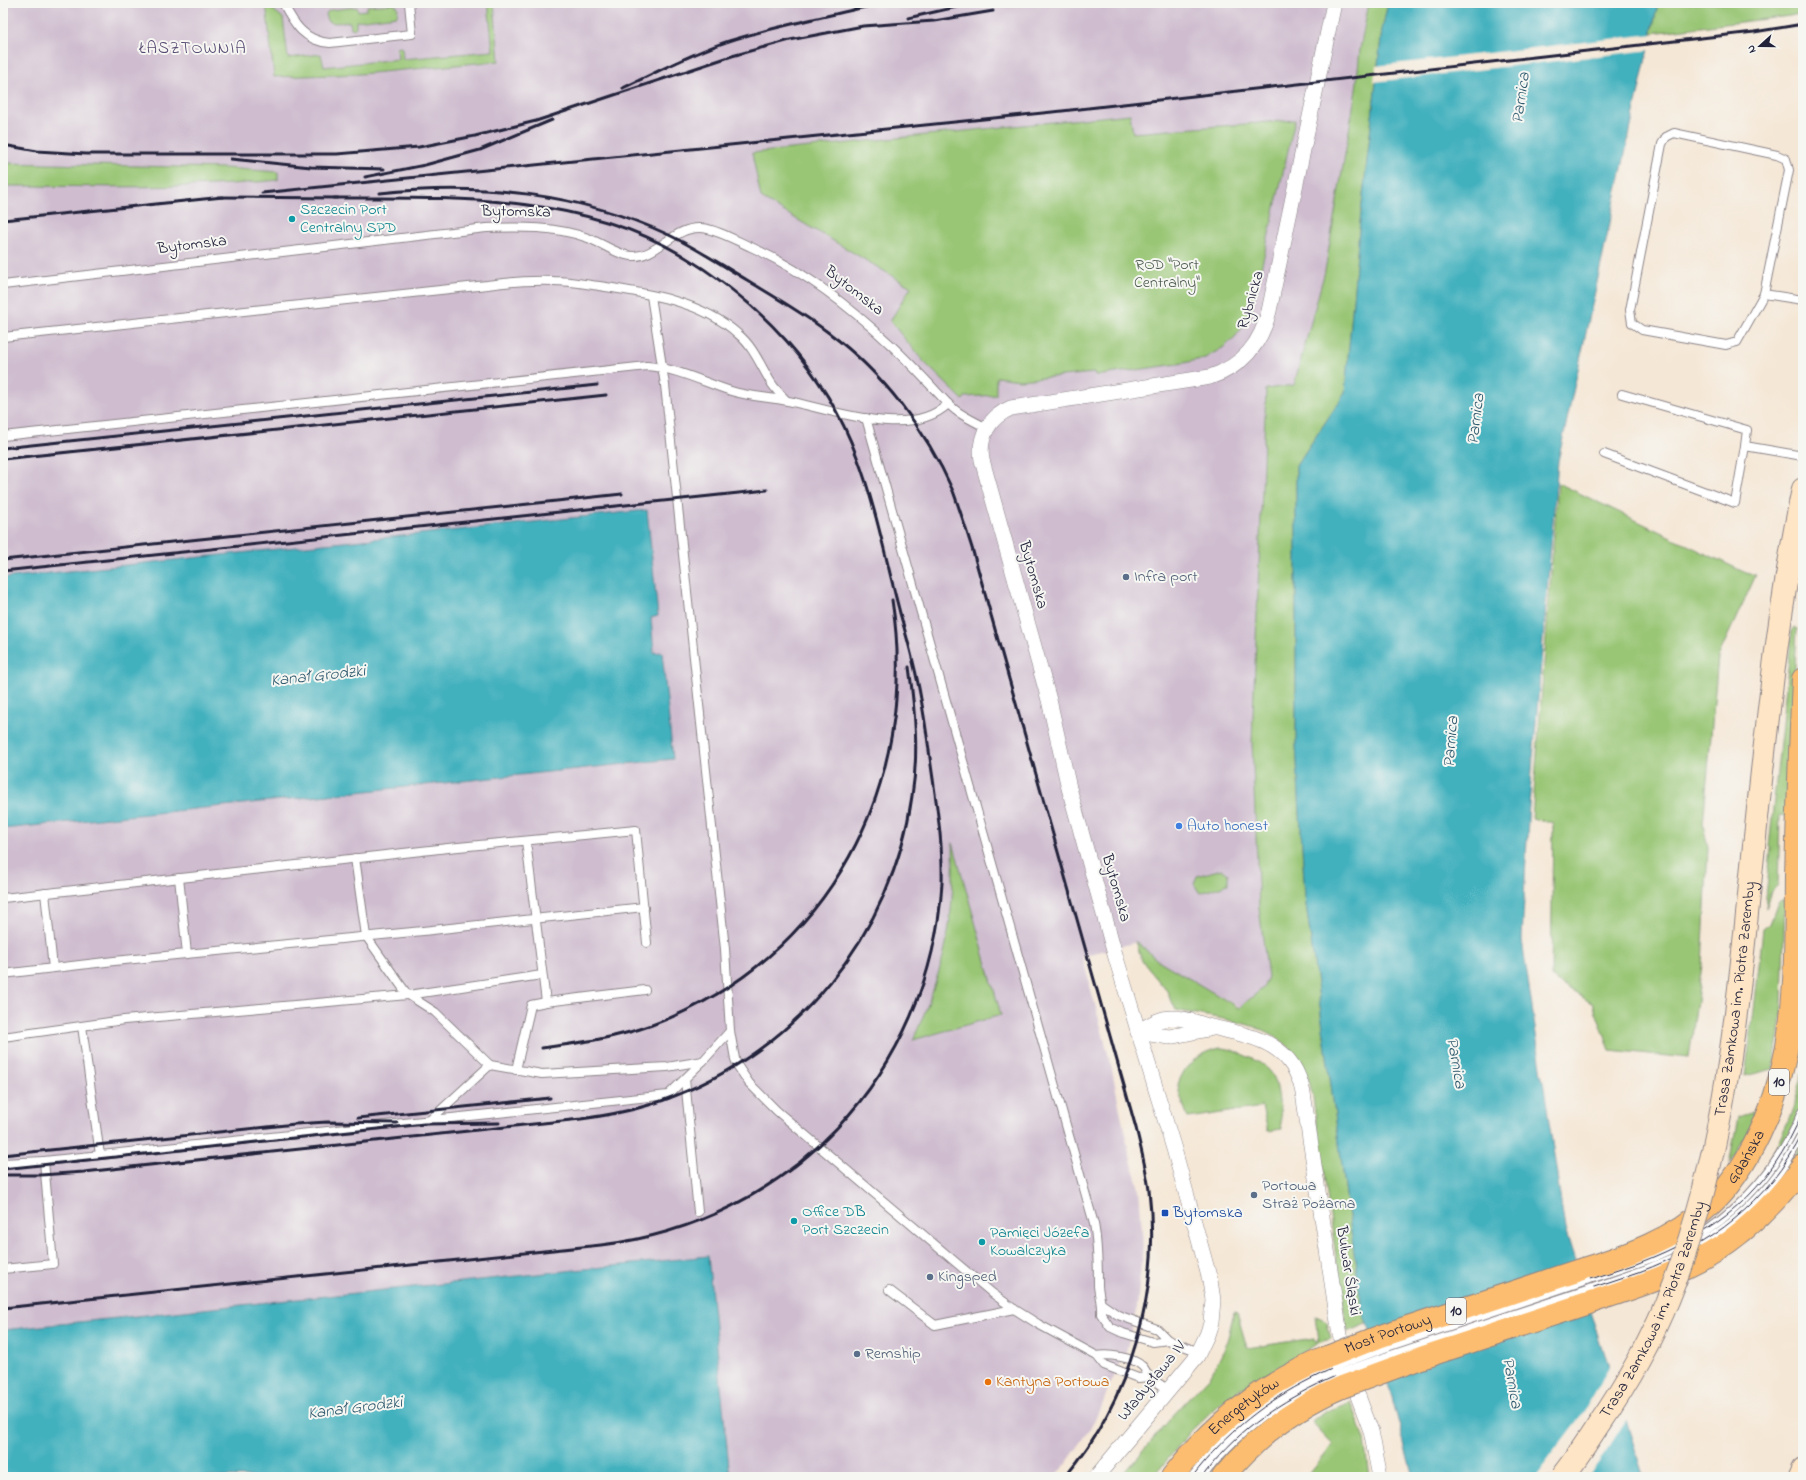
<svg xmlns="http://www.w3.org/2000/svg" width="1806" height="1480" viewBox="0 0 1806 1480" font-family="'Indie Flower',sans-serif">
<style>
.industrial{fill:#cfbdcf}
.green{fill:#99c674;stroke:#5e7458}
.water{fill:#42b1be;stroke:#326a7c}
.pier{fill:#f5e7d6}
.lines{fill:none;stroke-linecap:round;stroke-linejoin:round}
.service-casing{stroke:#8c8488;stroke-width:10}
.minor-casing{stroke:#8c8488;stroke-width:16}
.secondary-casing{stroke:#8c8488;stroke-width:24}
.primary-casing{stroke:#8c8488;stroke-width:24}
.service{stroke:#fff;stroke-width:8}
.minor{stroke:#fff;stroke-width:15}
.secondary{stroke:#fee5c5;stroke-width:22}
.primary{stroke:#fcbd6f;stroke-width:22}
.tram{stroke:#22223b;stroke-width:1}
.rail{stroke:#22223b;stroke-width:3}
.service-bridge-casing{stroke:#8c8488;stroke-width:10;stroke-linecap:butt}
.secondary-bridge-casing{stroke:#8c8488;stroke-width:24;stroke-linecap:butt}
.primary-bridge-casing{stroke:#8c8488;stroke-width:24;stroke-linecap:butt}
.service-bridge{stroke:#fff;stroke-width:8}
.secondary-bridge{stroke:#fee5c5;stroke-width:22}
.primary-bridge{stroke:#fcbd6f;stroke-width:22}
.culture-dot{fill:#0f9aa8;stroke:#f6f6f2;stroke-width:1.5}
.service-dot{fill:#5c6f8a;stroke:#f6f6f2;stroke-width:1.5}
.shop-dot{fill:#3f7fe0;stroke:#f6f6f2;stroke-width:1.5}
.transit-dot{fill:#1a4fb4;stroke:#f6f6f2;stroke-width:1.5}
.food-dot{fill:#e8710a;stroke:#f6f6f2;stroke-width:1.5}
.labels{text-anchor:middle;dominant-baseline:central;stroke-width:4;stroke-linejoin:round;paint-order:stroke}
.shield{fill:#f6f6f2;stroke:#626272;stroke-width:1}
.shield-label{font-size:15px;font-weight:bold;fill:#22223b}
.culture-label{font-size:16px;fill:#0d838f;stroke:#f6f6f2;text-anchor:start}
.street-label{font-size:16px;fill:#22223b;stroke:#f6f6f2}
.park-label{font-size:16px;fill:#4c5b4f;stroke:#f6f6f2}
.service-label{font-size:16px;fill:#4e5e75;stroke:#f6f6f2;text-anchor:start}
.shop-label{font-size:16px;fill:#366cbe;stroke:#f6f6f2;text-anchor:start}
.transit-label{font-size:16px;fill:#164399;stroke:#f6f6f2;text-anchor:start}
.food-label{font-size:16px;fill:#c56008;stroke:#f6f6f2;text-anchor:start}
.neighbourhood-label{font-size:17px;letter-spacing:1px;fill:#584b73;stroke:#f6f6f2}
.water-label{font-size:17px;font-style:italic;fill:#2f5b6f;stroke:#f6f6f2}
</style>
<rect width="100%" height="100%" fill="#f6f6f2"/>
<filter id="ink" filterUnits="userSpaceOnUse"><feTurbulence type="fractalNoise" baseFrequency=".025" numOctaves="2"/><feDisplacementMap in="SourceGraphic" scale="8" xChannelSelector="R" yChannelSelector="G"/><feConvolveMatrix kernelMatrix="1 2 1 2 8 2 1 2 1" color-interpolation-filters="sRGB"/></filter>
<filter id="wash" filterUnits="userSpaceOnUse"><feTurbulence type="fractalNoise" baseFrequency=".012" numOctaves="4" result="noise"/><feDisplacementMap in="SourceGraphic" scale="16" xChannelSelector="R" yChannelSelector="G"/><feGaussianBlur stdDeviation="0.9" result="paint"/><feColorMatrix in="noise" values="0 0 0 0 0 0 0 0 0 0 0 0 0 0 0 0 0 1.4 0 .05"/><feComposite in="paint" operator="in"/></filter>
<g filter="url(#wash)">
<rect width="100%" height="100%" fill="#f5e7d6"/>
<polygon class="industrial" points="3,3 1369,3 1360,49 1356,90 1325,271 1294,385 1266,390 1252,741 1259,908 1269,983 1243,1009 1157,961 1137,942 1082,956 1111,1065 1128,1149 1139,1189 1143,1245 1137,1307 1126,1352 1110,1384 1101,1408 1089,1431 1068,1461 1055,1477 730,1477 708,1256 3,1330 3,829 673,759 661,652 654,653 650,617 658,616 647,510 3,578"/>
<g class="green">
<polygon points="266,3 271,3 271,8 283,18 288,58 321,54 324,67 398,59 397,48 400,47 402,48 403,59 493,51 488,3 494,3 499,61 360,74 274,77"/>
<path d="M1369,3h19l-6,27 -23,201 -14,162 -49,73v279l9,152 57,413 6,13 -21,9 -34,-234c-14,-78 -75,-74 -137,-88l-9,-19 -25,-30 -6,-20 20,18 83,49 24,-20 5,-11 -9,-69 -7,-167 14,-352 28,-4 31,-114 31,-181 4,-41z"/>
<polygon points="1658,3 1803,3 1803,13 1790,16 1652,33"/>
<path d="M393,4l5,3 -1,9 -41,5v6l-2,2 -3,-1 -1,-6c-9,0 -29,5 -23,-10l4,-2 26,-3 1,4 9,-1v-4z"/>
<polygon points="1130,114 1133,133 1295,120 1250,317 1235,337 1224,347 1205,358 1184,363 1095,376 1094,373 1020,380 996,377 996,395 965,397 963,400 923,361 890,321 911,287 761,198 752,153"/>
<path d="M3,163l222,5 53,4v8c-91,10 -183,6 -275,6z"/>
<polygon points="1558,483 1746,573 1756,575 1718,657 1703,825 1708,848 1702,965 1689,1058 1610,1050 1593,1004 1551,977 1553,823 1532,818"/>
<polygon points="1794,627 1797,629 1787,816 1780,815 1778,885 1771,892 1765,908 1771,848 1769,847 1792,630"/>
<path d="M953,843l48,172 -88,25c10,-22 19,-45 26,-69 13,-41 15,-86 14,-128z"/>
<polygon points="1222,869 1228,874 1228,884 1201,893 1199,892 1194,884 1197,876"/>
<polygon points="1785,899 1782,1004 1780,1026 1773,1069 1745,1076 1754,1010 1763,929 1770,924 1778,902"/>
<path d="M1220,1048c10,0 17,4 26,8 9,4 20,9 26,18 7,9 8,42 10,55l-14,2 -6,-24 -74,11c-3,-10 -9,-22 -10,-33 0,-2 2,-6 3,-8 7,-16 22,-25 39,-29z"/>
<path d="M1803,1074c0,8 1,18 0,26 -4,21 -23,52 -37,69l25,-54z"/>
<polygon points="1759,1111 1738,1150 1729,1164 1738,1117"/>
<polygon points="1803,1140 1803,1148 1799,1155 1768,1194 1787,1168"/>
<polygon points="1234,1312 1237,1313 1247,1348 1314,1338 1315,1341 1319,1341 1316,1316 1327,1321 1331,1339 1323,1341 1287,1362 1221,1402 1191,1431 1153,1477 1121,1477 1177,1411 1211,1375 1226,1346"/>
<polygon points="1351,1402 1365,1439 1370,1477 1307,1477 1333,1445 1311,1422 1327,1411"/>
</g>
<g class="water">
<polygon points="1388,3 1658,3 1558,461 1528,818 1522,940 1565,1229 1644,1477 1413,1477 1390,1390 1362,1310 1305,897 1296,745 1296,466 1345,393 1359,231 1382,30"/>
<polygon points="647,510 658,616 651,618 654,653 662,652 673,759 3,829 3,578"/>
<polygon points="708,1256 730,1477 3,1477 3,1330"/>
</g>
<g class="pier">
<polygon points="1653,34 1650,50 1374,82 1376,66"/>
<polygon points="1610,1365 1627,1419 1611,1445 1588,1477 1535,1477 1576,1423"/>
</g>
</g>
<g filter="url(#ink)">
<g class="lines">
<defs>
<g id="service">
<path d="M283,3c11,21 21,38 47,40l82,-9 -3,-31"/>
<polygon points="1674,133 1777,155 1786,159 1789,170 1764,294 1737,342 1726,345 1642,330 1632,323 1630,310 1662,144 1666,137"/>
<path d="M3,285l483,-57c34,-1 69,-2 102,10 14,5 29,17 44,18 24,2 42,-30 69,-28 15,1 36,13 50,19 55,25 97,58 141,99 15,14 30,30 44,45 7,7 13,15 22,21 9,6 19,11 29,16"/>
<polyline points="1764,294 1803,300"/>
<path d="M651,296l14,89 60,564 5,82 5,28 2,6 12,18 28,28 215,182 22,16 24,15 59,32 7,9 34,13 11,-1c-2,-3 -4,-9 -7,-11 -9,-9 -34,-12 -45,-10"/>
<path d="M3,337l484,-52c22,-3 44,-5 67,-4 15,0 30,3 45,5 47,7 103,15 139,48 16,13 23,33 34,50 4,6 9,11 14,16"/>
<polyline points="1622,394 1747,430 1745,446 1803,456"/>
<path d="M866,418l228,806c4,21 4,42 4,62 1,10 4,19 3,28l9,13 13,6 30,9 15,-2"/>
<path d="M3,436l644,-70c29,2 56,16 84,25 19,6 38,6 57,10 45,9 122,39 160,3"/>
<polyline points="1604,454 1735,503 1745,446"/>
<polyline points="526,841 546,1002 645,990"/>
<polyline points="355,858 366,936 407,994 435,1012 490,1065 542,1074 667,1067 703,1061 730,1031"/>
<polyline points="179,878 187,954"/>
<polyline points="45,893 53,968"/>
<polyline points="3,898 448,848 636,830 647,943"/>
<polyline points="3,974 114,961 423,931 644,907"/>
<polyline points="82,1026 100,1155"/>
<polyline points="3,1037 124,1020 408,995 542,975"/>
<polyline points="516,1070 531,1005 546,1002"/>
<polyline points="685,1079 698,1212"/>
<polyline points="430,1120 490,1065"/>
<polyline points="3,1163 44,1161"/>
<path d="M1694,1239c50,-31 86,-73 109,-128"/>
<path d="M1691,1249c49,-26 87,-67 112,-116"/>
<polyline points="3,1269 53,1264 44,1161 668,1095 703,1061"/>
<polyline points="1587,1280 1652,1258 1683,1244"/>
<polyline points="1590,1289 1647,1269 1681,1255"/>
<polyline points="889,1290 935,1325 1014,1309"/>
<polyline points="1102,1304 1118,1315 1157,1329 1168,1340 1199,1352"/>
<polyline points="1149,1377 1169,1390"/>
<path d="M1192,1477c38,-49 85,-85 142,-110"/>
<path d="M1202,1477c35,-47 82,-80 135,-103"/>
</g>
<g id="minor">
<path d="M1138,1032c10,-6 21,-14 33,-14 16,-1 30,7 45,10 40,9 78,16 87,65l37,242"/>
<polyline points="1138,1032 1169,1037 1213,1028"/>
<polyline points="1358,1396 1371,1431 1380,1477"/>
<path d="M1096,1477l101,-121 10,-21 4,-12 2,-23 -3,-20 -36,-131 -58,-191 -47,-170 -20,-88 -67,-240c-4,-23 7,-43 29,-52l199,-31c33,-11 51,-33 59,-66l65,-308"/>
</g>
<g id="secondary">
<path d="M1754,846c13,-121 24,-238 49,-357"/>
<polyline points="1800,1477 1803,1470"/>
</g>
<g id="primary">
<path id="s1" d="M1583,1269c45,-14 91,-30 126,-63 22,-20 37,-44 50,-71 40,-82 36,-172 37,-261 2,-65 4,-130 7,-195"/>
<path d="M1594,1301c95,-31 148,-52 209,-135"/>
<path id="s2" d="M1172,1477c42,-55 94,-95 158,-121"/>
<path d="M1223,1477c32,-39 72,-70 119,-90"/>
</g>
</defs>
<use href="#service" class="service-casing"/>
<use href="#minor" class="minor-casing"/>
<use href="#secondary" class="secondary-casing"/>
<use href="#primary" class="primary-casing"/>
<use href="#service" class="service"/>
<use href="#minor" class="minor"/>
<use href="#secondary" class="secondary"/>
<use href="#primary" class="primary"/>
<g class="tram">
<path d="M1192,1477c72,-94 157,-117 264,-153 60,-20 120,-40 180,-60 81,-31 133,-71 167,-153"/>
<path d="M1202,1477c64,-87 159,-112 256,-145 61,-20 121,-40 181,-60 73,-27 128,-69 164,-139"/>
</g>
<g class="rail">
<polyline points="908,18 974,3"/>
<path d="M623,88c34,-16 69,-35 106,-47 50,-16 102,-25 153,-38"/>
<polyline points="3,145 37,151 86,154 337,154 419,147 475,136 536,121 732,56 790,40 863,26 934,21 993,11"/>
<polyline points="231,159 311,167 384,169"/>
<polyline points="365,177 425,165 480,150 552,120"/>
<polyline points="262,193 1062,111 1754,32 1803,24"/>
<path d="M380,193c101,-10 197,-1 289,42 27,13 53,30 78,45 28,17 56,33 82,53 54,40 97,97 124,158 7,19 13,38 19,57l164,580c5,20 10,41 13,62 12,101 -18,209 -84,287"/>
<polyline points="218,197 338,198"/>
<polyline points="3,220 223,197"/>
<polyline points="3,448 597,385"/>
<polyline points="3,459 606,395"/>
<polyline points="3,560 622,494"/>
<polyline points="3,571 767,490"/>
<path d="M542,1048c37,-5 74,-10 110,-23 177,-65 269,-242 240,-425"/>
<polyline points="358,1118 550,1098"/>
<polyline points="3,1155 295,1124 327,1122 397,1123"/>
<polyline points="3,1169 424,1124 499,1123"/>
<path d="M3,1175h38l43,-3 497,-53c29,-4 56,-9 83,-19 132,-47 229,-166 248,-304 7,-43 3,-86 -3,-129"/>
<path d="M3,1308l598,-63c188,-22 330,-172 341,-362 1,-35 -4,-69 -9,-104 -4,-27 -7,-54 -12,-80 -5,-29 -13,-58 -21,-86 -14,-52 -24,-106 -43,-156 -32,-87 -98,-156 -177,-203 -104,-61 -229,-56 -346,-56"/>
</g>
<defs>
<g id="service-bridge">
<polyline points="1334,1367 1390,1346 1587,1280"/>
<polyline points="1337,1374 1382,1358 1590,1289"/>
</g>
<g id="secondary-bridge">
<path id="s3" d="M1562,1477c13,-16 24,-33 35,-50 28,-41 53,-83 71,-129 59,-143 70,-300 86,-452"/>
</g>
<g id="primary-bridge">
<path id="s4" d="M1330,1356l51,-20 202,-67"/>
<polyline points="1342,1387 1421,1358 1594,1301"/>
</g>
</defs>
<use href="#service-bridge" class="service-bridge-casing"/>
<use href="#secondary-bridge" class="secondary-bridge-casing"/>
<use href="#primary-bridge" class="primary-bridge-casing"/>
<use href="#service-bridge" class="service-bridge"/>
<use href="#secondary-bridge" class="secondary-bridge"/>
<use href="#primary-bridge" class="primary-bridge"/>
</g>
</g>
<g class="culture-dot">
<circle cx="292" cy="219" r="4"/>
<circle cx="794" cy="1221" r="4"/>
<circle cx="982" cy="1242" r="4"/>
</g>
<g class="service-dot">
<circle cx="1126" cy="577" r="4"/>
<circle cx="1254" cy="1195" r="4"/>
<circle cx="930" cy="1277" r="4"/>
<circle cx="857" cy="1354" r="4"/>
</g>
<circle class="shop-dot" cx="1179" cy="826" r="4"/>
<rect class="transit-dot" x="1161" y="1209" width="8" height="8" rx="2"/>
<circle class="food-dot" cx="988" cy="1382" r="4"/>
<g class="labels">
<g class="shield">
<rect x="1769" y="1069" width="20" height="26" rx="3"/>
<rect x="1446" y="1298" width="20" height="26" rx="3"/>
</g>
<g class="shield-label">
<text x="1779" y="1082">10</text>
<text x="1456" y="1311">10</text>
</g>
<g class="culture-label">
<text x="300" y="210">Szczecin Port<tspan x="300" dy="18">Centralny SPD</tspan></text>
<text x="802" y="1212">Office DB<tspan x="802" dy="18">Port Szczecin</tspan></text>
<text x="990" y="1233">Pamięci Józefa<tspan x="990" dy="18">Kowalczyka</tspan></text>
</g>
<g class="street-label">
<text transform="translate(516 212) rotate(1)">Bytomska</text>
<text transform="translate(192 245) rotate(-7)">Bytomska</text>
<text transform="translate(854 291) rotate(38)">Bytomska</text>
<text transform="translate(1251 300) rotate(-74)">Rybnicka</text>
<text transform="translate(1033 575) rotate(74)">Bytomska</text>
<text transform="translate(1116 888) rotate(74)">Bytomska</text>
<text stroke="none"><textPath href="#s3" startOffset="516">Trasa Zamkowa im. Piotra Zaremby</textPath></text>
<text stroke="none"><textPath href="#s1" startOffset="204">Gdańska</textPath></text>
<text transform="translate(1348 1271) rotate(81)">Bulwar Śląski</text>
<text stroke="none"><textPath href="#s3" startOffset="192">Trasa Zamkowa im. Piotra Zaremby</textPath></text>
<text stroke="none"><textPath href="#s4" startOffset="62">Most Portowy</textPath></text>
<text transform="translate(1152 1381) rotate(-51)">Władysława IV</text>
<text stroke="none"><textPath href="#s2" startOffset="101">Energetyków</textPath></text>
</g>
<g class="park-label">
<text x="1167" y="265">ROD "Port<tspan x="1167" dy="18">Centralny"</tspan></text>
</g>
<g class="service-label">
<text x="1134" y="577">Infra port</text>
<text x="1262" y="1186">Portowa<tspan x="1262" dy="18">Straż Pożarna</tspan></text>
<text x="938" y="1277">Kingsped</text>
<text x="865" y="1354">Remship</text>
</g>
<g class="shop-label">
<text x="1187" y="826">Auto honest</text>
</g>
<g class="transit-label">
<text x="1173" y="1213">Bytomska</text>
</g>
<g class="food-label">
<text x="996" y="1382">Kantyna Portowa</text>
</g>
<g class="neighbourhood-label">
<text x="193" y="48">ŁASZTOWNIA</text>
</g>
<g class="water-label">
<text transform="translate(1521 98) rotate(-82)">Parnica</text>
<text transform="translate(1476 419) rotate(-83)">Parnica</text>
<text transform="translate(318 676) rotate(-6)">Kanał Grodzki</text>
<text transform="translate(1451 742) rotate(-86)">Parnica</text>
<text transform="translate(1456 1063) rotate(80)">Parnica</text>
<text transform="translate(1512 1383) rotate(80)">Parnica</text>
<text transform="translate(355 1408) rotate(-7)">Kanał Grodzki</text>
</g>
</g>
<rect width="1806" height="1480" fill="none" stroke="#f6f6f2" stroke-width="16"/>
<g transform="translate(1760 46) rotate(249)" stroke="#f6f6f2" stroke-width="3" paint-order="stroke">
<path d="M0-3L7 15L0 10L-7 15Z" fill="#22223b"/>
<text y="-6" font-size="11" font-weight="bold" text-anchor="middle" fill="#22223b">N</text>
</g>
</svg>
